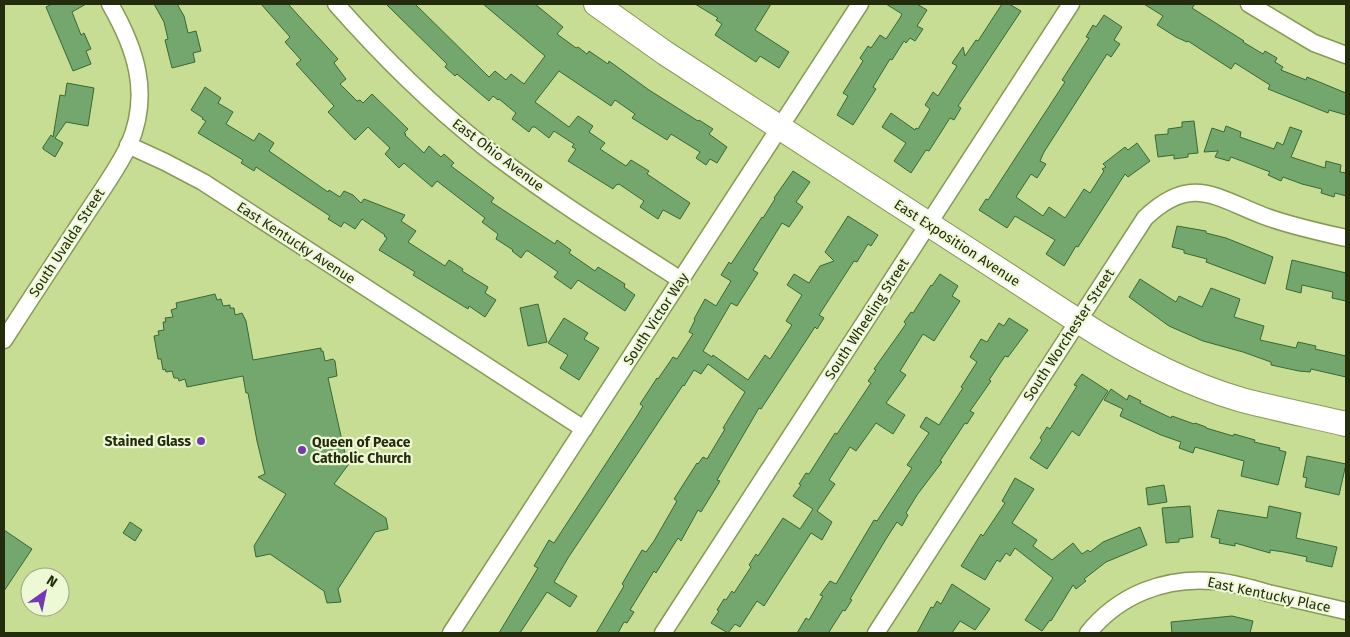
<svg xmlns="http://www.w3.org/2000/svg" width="1350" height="637" viewBox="0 0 1350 637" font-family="'Fira Sans',sans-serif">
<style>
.building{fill:#74a76e;stroke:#386833}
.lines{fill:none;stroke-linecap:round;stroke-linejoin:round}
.street-casing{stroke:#869a54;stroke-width:19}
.secondary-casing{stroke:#869a54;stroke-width:26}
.street{stroke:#fff;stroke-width:16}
.secondary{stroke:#fff;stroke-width:24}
.poi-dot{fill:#733ab1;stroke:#edf9d5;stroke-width:2}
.labels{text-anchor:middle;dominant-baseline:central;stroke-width:4.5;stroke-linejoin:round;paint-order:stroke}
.street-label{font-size:14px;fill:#242c0e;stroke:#edf9d5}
.poi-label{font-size:14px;font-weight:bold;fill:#242c0e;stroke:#edf9d5;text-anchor:end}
</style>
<rect width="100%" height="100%" fill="#c7dd94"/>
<g class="building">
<polygon points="52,4 86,4 72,12 81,35 84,33 91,49 86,51 91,64 73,71 46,7"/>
<polygon points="154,4 177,4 184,16 188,33 196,31 201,51 193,53 195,62 172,68 165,40 168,39 164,22"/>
<polygon points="261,4 288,4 338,59 334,63 346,79 340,84 357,101 360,100 363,103 372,94 408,129 404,133 406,134 405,135 424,153 429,146 441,157 444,154 454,163 451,166 494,198 491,202 555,244 557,240 571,250 569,253 595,271 598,267 625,284 624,287 635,295 625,311 578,280 571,289 554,277 558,272 528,251 526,251 521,258 512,251 513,250 496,239 498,234 482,222 485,218 437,181 432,187 404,163 399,168 385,154 390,148 368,127 355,140 328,112 334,106 296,64 301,60 285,42 290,37"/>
<polygon points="386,4 415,4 489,77 495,71 506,80 511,74 524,84 545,56 483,4 535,4 563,27 557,34 576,48 578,47 587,54 589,51 608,64 609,61 649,90 698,121 699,120 713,129 709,134 727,147 717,163 710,159 706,165 696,158 700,152 671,134 667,140 632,118 635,114 615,100 611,106 559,71 535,102 569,127 578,116 593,126 589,132 605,143 600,149 626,166 631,160 649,171 647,174 690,203 680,219 663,210 658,219 640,207 644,201 619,184 616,185 613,189 568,161 576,149 572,147 574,144 554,131 549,138 535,127 532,127 529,132 512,119 516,113 499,99 498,100 493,96 489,101 457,74 455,76 445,67 447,64"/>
<polygon points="695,4 771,4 755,30 789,52 779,68 760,56 756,62 715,35 722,24 716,20 718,18"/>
<polygon points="886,4 917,4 927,10 917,26 923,29 915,41 910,38 906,43 904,41 892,60 890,59 873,87 876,89 853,125 837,115 848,96 843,93 863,61 860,58 868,46 871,48 880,35 886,39 900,18 902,14"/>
<polygon points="1002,4 1009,4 1021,11 958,106 961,108 954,120 950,118 929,151 926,150 911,173 894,161 906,143 882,127 891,113 915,130 916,128 918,129 930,109 925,105 933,92 938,96 957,66 952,63 963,47 965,56 976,40 978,41"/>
<polygon points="1144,4 1195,4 1192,8 1244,41 1243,42 1263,54 1265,51 1277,58 1275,62 1283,67 1281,70 1306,80 1307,77 1346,93 1346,115 1329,110 1328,113 1268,89 1270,85 1235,63 1231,69 1188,41 1187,42 1176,37 1157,25 1163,16"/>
<polygon points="1104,15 1122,27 1114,40 1120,44 1111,57 1107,54 1044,152 1040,161 1046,164 1037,178 1031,174 1016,197 1043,216 1049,207 1065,218 1084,189 1090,193 1104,171 1102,169 1106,167 1103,164 1125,147 1128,150 1137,143 1150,161 1128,177 1125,174 1078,247 1076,246 1064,266 1046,254 1055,240 1015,216 1007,228 979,210 986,199 988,200 1065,82 1062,80 1089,38 1086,37 1093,25 1096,27"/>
<polygon points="67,83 94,88 88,126 66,122 55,138 63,143 55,157 43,149 43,147 51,135 53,137 60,95 65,96"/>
<polygon points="205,87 221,98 218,103 233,112 226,124 254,141 259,133 274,143 269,151 328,192 329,190 340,197 344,191 353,195 361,203 364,199 405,215 401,221 416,231 408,242 445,266 449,260 463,269 462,271 488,287 485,293 496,300 485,317 469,306 468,309 429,285 413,275 415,272 379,250 387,238 384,236 385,235 362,219 355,229 344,222 341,227 328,219 330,216 256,167 254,171 241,163 243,160 198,133 206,121 202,119 203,118 191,110"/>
<polygon points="1194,121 1198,153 1188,154 1188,157 1174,159 1174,155 1158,157 1155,135 1168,134 1168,129 1182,127 1182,122"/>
<polygon points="1226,126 1241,132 1240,137 1274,149 1277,142 1283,145 1290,127 1302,131 1291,157 1325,168 1326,161 1341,165 1340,172 1346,173 1346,196 1335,193 1334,197 1321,193 1322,189 1302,184 1283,177 1281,181 1268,175 1270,172 1247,163 1231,157 1229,161 1215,157 1218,151 1204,152 1212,128 1224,132"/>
<polygon points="793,171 810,182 796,202 803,207 789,227 782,223 753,270 758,273 737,306 731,303 703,351 712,357 713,355 748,380 765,355 770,359 792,325 786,321 802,295 787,285 794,274 809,283 820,266 834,261 825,252 848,216 878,235 871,246 868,244 857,262 854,261 819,315 824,318 817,329 815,327 761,409 759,408 717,480 720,481 701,512 698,510 681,541 678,538 656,573 654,571 630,610 634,612 627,623 624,622 618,633 596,633 624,586 622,584 642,550 646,552 654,541 677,501 674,499 697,463 698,464 703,457 707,459 725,429 723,428 745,392 708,364 701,374 694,370 684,386 683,385 568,558 554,582 577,596 570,607 547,592 520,633 499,633 538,568 534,566 549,540 554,543 637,416 643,406 640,404 657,378 658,379 673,357 677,359 693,334 689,332 695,320 694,319 705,299 716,306 731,281 721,275 729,262 731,264 762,217 763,218 775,199 774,198"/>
<polygon points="1177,226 1206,231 1206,233 1226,238 1273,257 1265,284 1206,262 1207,259 1184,253 1184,250 1172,247"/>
<polygon points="1292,260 1346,273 1346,301 1332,298 1333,292 1302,285 1301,293 1286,289"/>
<polygon points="940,274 958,286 952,296 960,301 934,341 923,334 900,371 906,375 886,403 905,415 893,434 876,423 856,451 850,447 829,480 835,484 817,511 832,522 822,540 811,533 764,606 757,601 740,627 735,624 728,633 711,623 719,611 717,610 724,599 726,600 732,591 734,593 751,567 749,565 756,554 758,556 783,518 800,529 813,509 793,496 801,485 799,484 806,473 809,474 835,433 837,434 871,383 868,381 876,370 874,369 906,324 904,322 911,312 913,313 931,285 932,286"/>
<polygon points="1140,279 1176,302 1179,296 1202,307 1211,288 1240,299 1234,317 1264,326 1260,340 1296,348 1298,342 1316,346 1315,349 1346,356 1346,377 1311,369 1310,372 1299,371 1271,365 1271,362 1243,352 1203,341 1169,326 1129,297"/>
<polygon points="215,294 217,300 221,299 223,306 230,305 230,308 234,308 235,315 242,313 246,321 253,360 321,348 321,351 323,351 325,361 333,359 335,361 337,376 328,378 346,458 354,457 334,484 386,518 388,529 375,532 338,589 341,602 327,603 324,591 270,554 256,557 254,546 286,494 258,477 265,474 257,441 248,393 246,393 243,376 187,387 185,379 179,381 178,378 174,378 172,371 166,372 165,369 163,370 161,359 158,359 154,336 159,335 158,331 164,330 163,322 166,322 165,318 173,317 171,310 177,308 176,303"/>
<polygon points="538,304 547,342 528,346 520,308"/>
<polygon points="564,318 588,333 584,339 599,348 579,380 560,368 568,355 548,343"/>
<polygon points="1009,318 1028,330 1008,357 1005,356 989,380 991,381 970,411 974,413 967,424 965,423 940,461 942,462 917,495 906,513 908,515 902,526 897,522 886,539 850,599 852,600 845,611 843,610 829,632 832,633 797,633 806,618 809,620 823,596 820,595 830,581 836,584 874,520 877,521 912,468 907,465 929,433 920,427 926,417 939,425 963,388 961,387 977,362 970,357 981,339 987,342 999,323 1004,326"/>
<polygon points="1082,374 1108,391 1079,436 1072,431 1047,469 1030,458 1042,440 1040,438 1047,427 1050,429 1077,386 1074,385"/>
<polygon points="1111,389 1127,400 1129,395 1141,401 1140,403 1171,418 1172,416 1194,424 1195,423 1206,427 1206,428 1233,436 1234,434 1255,440 1254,442 1280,448 1279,450 1286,452 1278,485 1241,476 1244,461 1195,447 1193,453 1179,448 1181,442 1161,435 1120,416 1123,409 1104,400"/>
<polygon points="1307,456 1346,464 1339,495 1305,487 1307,478 1303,477"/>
<polygon points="1015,478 1034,489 1012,523 1037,540 1033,546 1052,560 1073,543 1082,554 1088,550 1090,552 1103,542 1140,527 1147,545 1106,562 1084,579 1086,581 1076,589 1073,585 1051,621 1050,620 1042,631 1025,620 1053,578 1015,548 1010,556 1006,553 1000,562 997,560 985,580 961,566 981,534 983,536 1005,503 1002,501"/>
<polygon points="1164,485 1167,502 1148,505 1146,488"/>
<polygon points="1190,506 1193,537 1179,539 1179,542 1166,543 1162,508"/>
<polygon points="1269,506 1301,513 1296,538 1337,547 1332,567 1306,561 1307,557 1284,552 1270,550 1270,553 1235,543 1235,546 1219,543 1220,539 1211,537 1218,510 1267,518"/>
<polygon points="130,522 142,530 135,541 123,533"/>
<polygon points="4,530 32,549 4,591"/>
<polygon points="952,584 990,609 975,630 960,621 952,633 917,633 931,607 933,608 937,601 941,604"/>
<polygon points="1232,616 1253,621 1250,633 1172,633 1171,622"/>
</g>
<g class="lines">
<defs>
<g id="street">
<path d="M336,4c45,51 93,99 147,142 63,49 131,91 198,134"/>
<polyline points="1249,4 1314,43 1346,55"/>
<polyline points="128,145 165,162 203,182 584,429"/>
<path d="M4,340c25,-39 51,-78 77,-118 16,-25 35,-50 48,-77 22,-51 7,-96 -19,-141"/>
<polyline points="451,633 860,4"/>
<polyline points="663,633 1071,4"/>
<path d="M876,633l269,-415c46,-44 70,-21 119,-2 27,10 55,16 82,22"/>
<path d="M1088,633c31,-38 76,-56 125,-52 18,1 37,7 55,12 26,6 52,12 78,18"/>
</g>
<path id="secondary" d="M596,4l69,49 413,268c51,33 105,62 164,79 35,9 70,16 104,24"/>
</defs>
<use href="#street" class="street-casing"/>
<use href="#secondary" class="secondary-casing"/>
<use href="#street" class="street"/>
<use href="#secondary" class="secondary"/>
</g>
<g class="poi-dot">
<circle cx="201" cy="441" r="5"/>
<circle cx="302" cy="450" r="5"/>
</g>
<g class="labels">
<g class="street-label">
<text transform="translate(498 155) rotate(37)">East Ohio Avenue</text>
<text transform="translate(67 243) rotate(-57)">South Uvalda Street</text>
<text transform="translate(296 243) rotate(33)">East Kentucky Avenue</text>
<text transform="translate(957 243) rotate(33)">East Exposition Avenue</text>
<text transform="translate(656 319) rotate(-57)">South Victor Way</text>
<text transform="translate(867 319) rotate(-57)">South Wheeling Street</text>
<text transform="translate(1069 335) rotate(-57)">South Worchester Street</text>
<text transform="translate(1269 595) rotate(12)">East Kentucky Place</text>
</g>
<g class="poi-label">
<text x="191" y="441">Stained Glass</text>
<text x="312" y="442" text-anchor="start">Queen of Peace<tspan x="312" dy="16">Catholic Church</tspan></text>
</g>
</g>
<rect width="1350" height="637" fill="none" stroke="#242c0e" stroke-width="10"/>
<g transform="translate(45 592) rotate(33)"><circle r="24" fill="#edf9d5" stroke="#9da785"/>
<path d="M0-4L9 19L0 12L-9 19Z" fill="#733ab1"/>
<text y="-8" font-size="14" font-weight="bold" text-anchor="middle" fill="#242c0e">N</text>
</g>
</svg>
